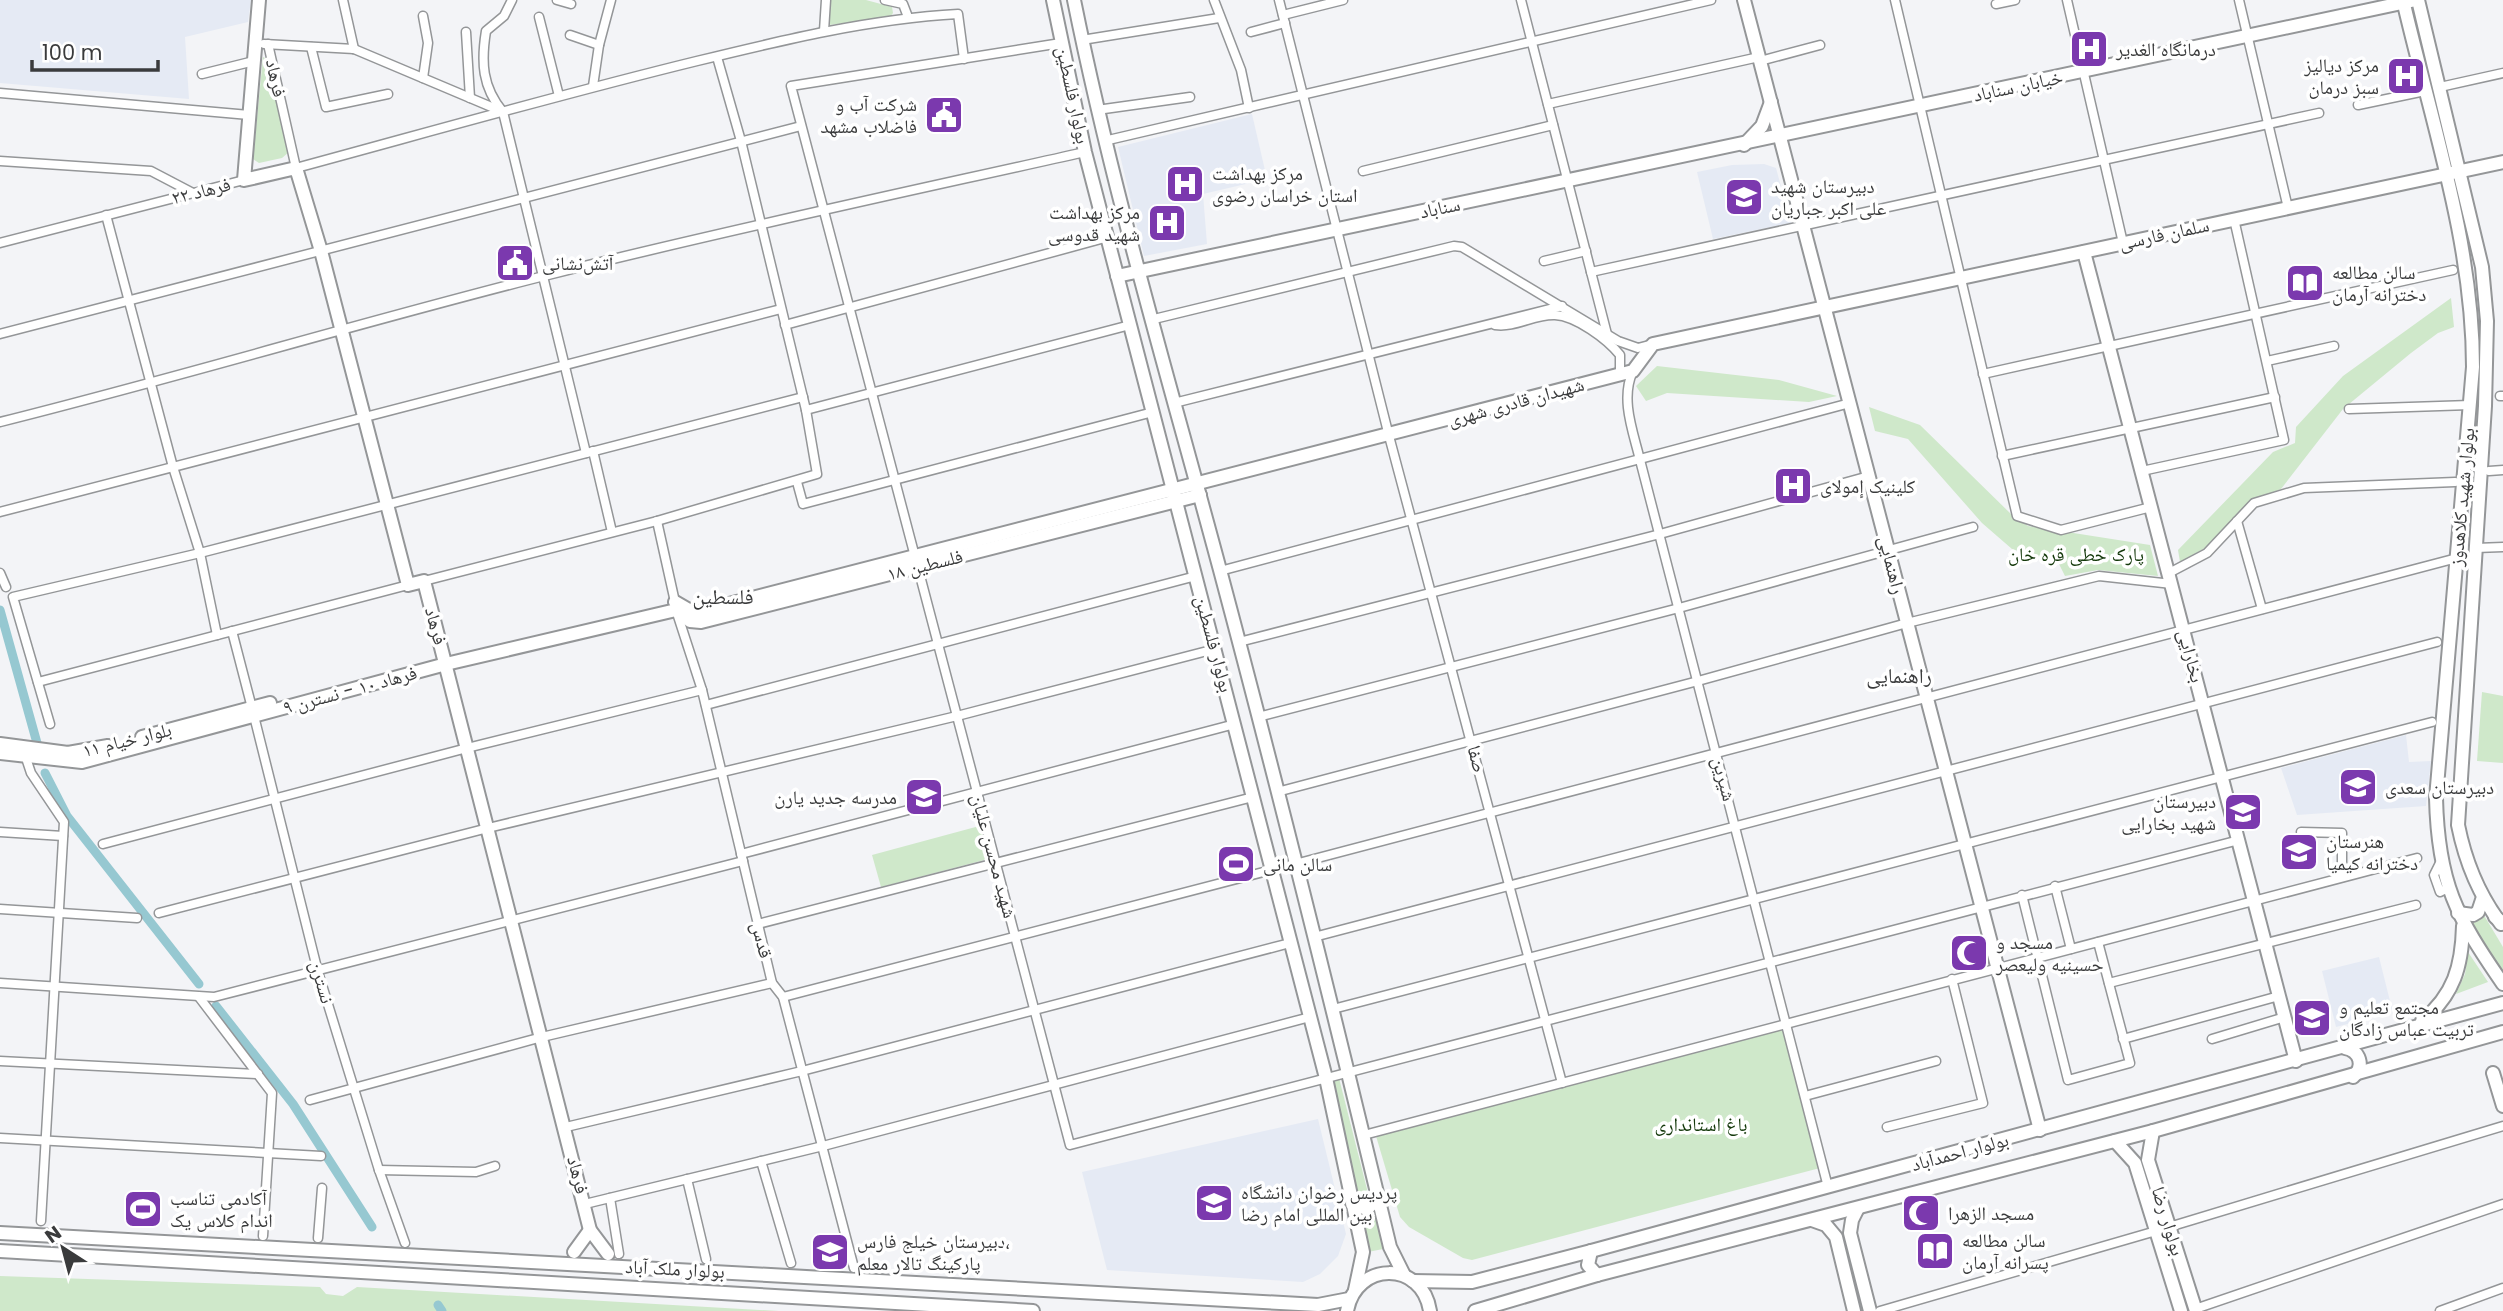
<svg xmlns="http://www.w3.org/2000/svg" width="2503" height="1311" viewBox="0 0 2503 1311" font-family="Poppins,'Noto Naskh Arabic',sans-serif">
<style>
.built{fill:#e5eaf4}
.green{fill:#cfe8ca}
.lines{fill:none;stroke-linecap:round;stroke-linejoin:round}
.canal{stroke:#96c8d1;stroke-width:9}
.street-casing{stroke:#949698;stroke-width:11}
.secondary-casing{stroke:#949698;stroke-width:16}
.primary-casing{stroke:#949698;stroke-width:16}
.street{stroke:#fff;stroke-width:8}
.secondary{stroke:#fff;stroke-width:12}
.primary{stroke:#fff;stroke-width:12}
.labels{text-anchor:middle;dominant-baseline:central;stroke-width:7;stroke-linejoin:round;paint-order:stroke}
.poi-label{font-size:19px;fill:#3a3b3c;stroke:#fff;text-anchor:start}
.street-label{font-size:19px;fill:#3a3b3c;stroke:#fff}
.park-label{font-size:19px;fill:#13380a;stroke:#fff}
.neighbourhood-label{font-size:21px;fill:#3a3b3c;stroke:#fff}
</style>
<rect width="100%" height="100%" fill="#f3f4f7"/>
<g class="built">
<polygon points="0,0 251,0 248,22 185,37 189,99 0,83"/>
<polygon points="1252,114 1267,179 1203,194 1207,244 1144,256 1118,147"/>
<polygon points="1764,164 1776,168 1791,223 1713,239 1697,172 1732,165"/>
<polygon points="2406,735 2409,762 2431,761 2426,806 2297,815 2281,768"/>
<polygon points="2379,957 2392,1009 2389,1013 2336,1027 2322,971"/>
<polygon points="1318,1119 1346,1234 1338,1256 1320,1274 1303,1282 1107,1270 1082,1172"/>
</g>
<g class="green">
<polygon points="830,0 866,0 892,7 893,13 890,17 829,25"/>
<polygon points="263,57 270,61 289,152 282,158 259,163 253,159"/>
<polygon points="2451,298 2454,327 2438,333 2411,353 2343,409 2281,489 2250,502 2207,547 2180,562 2178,550 2273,452 2295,443 2296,427 2343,376"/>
<polygon points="1657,366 1779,380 1837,396 1809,402 1667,393 1646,401 1636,386"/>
<polygon points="1869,407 1920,425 2011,514 2028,526 2150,545 2158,576 2098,570 2065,576 2059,564 2012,549 1982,523 1908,439 1875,431"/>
<polygon points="2482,692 2503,696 2503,763 2477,761"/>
<polygon points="983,825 992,858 881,887 872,855"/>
<polygon points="2482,912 2503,947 2503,973 2469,924 2475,922"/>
<polygon points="2468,952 2488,982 2456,994 2465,974"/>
<polygon points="1779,1029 1786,1033 1820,1168 1472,1260 1463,1258 1409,1227 1400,1217 1376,1136"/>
<polygon points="1339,1078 1370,1201 1360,1205 1333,1080"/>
<polygon points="1373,1208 1383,1249 1368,1252 1360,1213"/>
<polygon points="0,1276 320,1287 326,1294 343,1296 357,1287 779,1311 0,1311"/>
</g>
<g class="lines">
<g class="canal">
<polyline points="0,610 37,743"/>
<polyline points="45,773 67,816 199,984"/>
<polyline points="216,1006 293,1104 372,1227"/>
<polyline points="438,1305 442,1311"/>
</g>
<defs>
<g id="street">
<polyline points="343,0 354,49"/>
<path d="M512,0l-8,16 -18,15c-5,31 -4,56 17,81l83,341"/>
<polyline points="557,0 571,4"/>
<polyline points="885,0 903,4 908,17"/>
<polyline points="1214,0 1241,70 1249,108"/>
<polyline points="1279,0 1389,436 1562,1083"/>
<polyline points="1521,0 1607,334"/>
<polyline points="1895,0 2017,516 2061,530 2151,507"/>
<polyline points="2067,0 2123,243"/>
<polyline points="2239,0 2288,208"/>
<polyline points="1996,4 2015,0"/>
<polyline points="1283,15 1343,0"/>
<polyline points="539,17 559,96"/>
<polyline points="824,31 826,0"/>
<polyline points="466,32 470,98"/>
<polyline points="1251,32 1285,23"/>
<polyline points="570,35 599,45"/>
<polyline points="1082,40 1219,18"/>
<polyline points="1061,43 791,86 1070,1145 2239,840"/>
<polyline points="264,44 354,49 501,111"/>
<path d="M268,44l28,124c133,-36 266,-74 401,-107 86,-21 172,-42 261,-47l6,45"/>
<polyline points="311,47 326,107 388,94"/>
<polyline points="1760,61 1820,45"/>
<polyline points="202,74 254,61"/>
<polyline points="423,78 428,43 423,16"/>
<polyline points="593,86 599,45 611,0"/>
<polyline points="2440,87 2503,73"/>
<polyline points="0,93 249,115"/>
<polyline points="1548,104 1759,57"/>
<polyline points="2358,105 2425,91"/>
<polyline points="1097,110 1190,97"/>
<polyline points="1104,141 1711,0"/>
<polyline points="0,161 151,171 193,193"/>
<polyline points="1363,171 1553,125"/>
<polyline points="106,215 173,467 200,553 217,635"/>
<polyline points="0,243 244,180"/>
<polyline points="1544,261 1586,251"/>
<polyline points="1591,272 2319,113"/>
<polyline points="1150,320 1454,246 1462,247 1618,341 1638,348 1653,344"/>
<polyline points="785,325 1101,239"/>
<path d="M1495,325c21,3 39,-11 60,-10 21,1 52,24 65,40v19"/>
<polyline points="0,334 801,126"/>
<polyline points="2267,361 2334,346"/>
<path d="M1633,371c-13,28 0,60 7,89l188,727"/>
<polyline points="1983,374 2453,270"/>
<polyline points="2500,396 2503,396"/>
<polyline points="1174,403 1562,306"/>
<polyline points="2349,409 2470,405"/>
<polyline points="806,410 1130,325"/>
<path d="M0,422c184,-46 365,-101 548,-147 179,-45 358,-83 537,-123"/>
<polyline points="593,451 612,532"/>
<polyline points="2002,456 2275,397"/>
<polyline points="2142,471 2284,440 2234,219"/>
<polyline points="2489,471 2503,470"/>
<polyline points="797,482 803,504 1153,412"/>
<polyline points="0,512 781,309"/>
<polyline points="657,521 675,602"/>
<polyline points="2237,521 2262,609"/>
<polyline points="2476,548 2503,547"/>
<polyline points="1220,571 1850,403"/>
<polyline points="0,573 6,587"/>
<polyline points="2169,573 2207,553 2254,503 2304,488 2455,482"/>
<polyline points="424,581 657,521 817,474 806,410 741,141 717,57"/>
<polyline points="676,610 702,690 772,983 783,997 854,1268"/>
<polyline points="232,631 252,708"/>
<polyline points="1239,642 1660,534 1869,476"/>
<polyline points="38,682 408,585"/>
<polyline points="706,705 1196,576"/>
<polyline points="254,716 318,972 379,1170 405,1243"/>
<polyline points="1258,717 1679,608 1973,527"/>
<polyline points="50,724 13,597 200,553 803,397"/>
<polyline points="25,755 31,773 64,822 41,1221"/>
<polyline points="1277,792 1698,681 1907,623 2099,576 2172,584"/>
<polyline points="0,832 63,836"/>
<polyline points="2301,832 2342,833 2342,877"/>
<polyline points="103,844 467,748 702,690"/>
<polyline points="741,854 1235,724"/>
<polyline points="2441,861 2434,875 2440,892 2448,888"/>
<polyline points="1295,864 2457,558"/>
<polyline points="2055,886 2071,949"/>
<polyline points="2022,895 2068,1080 2130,1063 2098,942"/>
<polyline points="0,909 137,918"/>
<polyline points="159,913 488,828 957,716 1215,649"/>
<polyline points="758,924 1253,797"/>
<polyline points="1314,937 2437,642"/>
<polyline points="0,983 214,997 743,861"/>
<polyline points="2109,983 2416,905"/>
<polyline points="199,997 272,1093 263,1236"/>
<polyline points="783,997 1271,870"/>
<polyline points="1333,1009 2432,722"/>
<polyline points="2123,1039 2279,996"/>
<polyline points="2212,1039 2285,1017"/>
<polyline points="0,1061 258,1074"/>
<polyline points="1805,1096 1936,1061"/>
<polyline points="310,1100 542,1037 772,983"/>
<polyline points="566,1127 802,1071 1290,943"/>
<polyline points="1887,1127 1983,1103 1952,979"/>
<polyline points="1364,1135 2417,858"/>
<polyline points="0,1138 321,1156"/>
<polyline points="761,1161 791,1263"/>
<polyline points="379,1170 476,1172 495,1166"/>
<polyline points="687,1179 706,1259"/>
<polyline points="610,1198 619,1254"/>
<polyline points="585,1204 823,1146 1310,1017"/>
<polyline points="2169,1227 2503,1126"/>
<polyline points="318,1238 322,1188"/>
<polyline points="2195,1309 2503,1204"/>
<polyline points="1880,1311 2156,1231"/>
<polyline points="2440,1311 2503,1288"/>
</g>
<g id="secondary">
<polyline points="259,0 244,180 296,168 321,251 408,585 424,581 590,1230 608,1254"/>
<polyline points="1053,0 1085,152 1326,1078 1363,1252 1355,1290"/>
<path d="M1074,0c39,193 95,380 146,570 60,225 116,451 170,677l14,28"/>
<polyline points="1744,0 2040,1130"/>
<path d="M2403,0c28,121 70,242 70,367l-37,431c2,85 20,118 67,186"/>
<path d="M2418,0l64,267 5,54 -2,85 -27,419c7,35 21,70 43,99"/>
<polyline points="1744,145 1762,126 1771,102"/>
<polyline points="2084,252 2296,1061"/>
<polyline points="1117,276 2416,0"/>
<polyline points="675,602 694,613 1633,371 1653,344 2503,162"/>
<polyline points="682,614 690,621 701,622 1200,495"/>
<polyline points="142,737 270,703"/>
<polyline points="0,744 68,753 108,746"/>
<polyline points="0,753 82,762 446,664 676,610"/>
<polyline points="2458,913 2473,915 2478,912 2483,897"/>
<polyline points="2493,1073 2503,1106"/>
<polyline points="2153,1131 2148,1160 2196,1311"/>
<polyline points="2115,1141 2135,1163 2181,1311"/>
<polyline points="1352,1204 1367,1209 1378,1198"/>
<polyline points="1858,1208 1852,1220 1850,1233 1870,1311"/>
<polyline points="1812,1220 1826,1225 1836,1237 1854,1311"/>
<polyline points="574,1252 590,1230"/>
</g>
<g id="primary">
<polyline points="2495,917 2503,923"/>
<path d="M2422,1021c32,-26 40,-55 41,-95"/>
<path d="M2345,1048c15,3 20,18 8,29"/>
<polyline points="0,1233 1318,1305 1349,1299"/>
<polyline points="0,1251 1033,1311"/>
<polyline points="1591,1251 1588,1265 1597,1275"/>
<polyline points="1413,1281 1472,1282 1591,1251 2503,1003"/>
<path d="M1347,1311c9,-50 75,-51 83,0"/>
<polyline points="1475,1311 1597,1275 2153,1131 2503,1032"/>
</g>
</defs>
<use href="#street" class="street-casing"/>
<use href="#secondary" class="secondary-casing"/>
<use href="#primary" class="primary-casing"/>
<use href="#street" class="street"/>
<use href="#secondary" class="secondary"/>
<use href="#primary" class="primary"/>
</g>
<defs>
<symbol id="hospital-square" viewBox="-11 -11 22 22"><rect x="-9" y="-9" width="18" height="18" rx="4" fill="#7b39ae" stroke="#fff"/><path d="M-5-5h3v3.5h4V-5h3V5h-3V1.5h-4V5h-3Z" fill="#fff"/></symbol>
<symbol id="civic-square" viewBox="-11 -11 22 22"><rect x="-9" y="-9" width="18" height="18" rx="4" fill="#7b39ae" stroke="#fff"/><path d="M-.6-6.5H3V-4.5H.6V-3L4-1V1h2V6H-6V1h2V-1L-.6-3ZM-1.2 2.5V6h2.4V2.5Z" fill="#fff"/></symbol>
<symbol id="school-square" viewBox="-11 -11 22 22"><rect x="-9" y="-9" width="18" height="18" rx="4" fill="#7b39ae" stroke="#fff"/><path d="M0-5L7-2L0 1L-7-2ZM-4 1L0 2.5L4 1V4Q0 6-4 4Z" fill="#fff"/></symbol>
<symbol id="library-square" viewBox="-11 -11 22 22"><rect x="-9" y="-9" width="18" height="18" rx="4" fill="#7b39ae" stroke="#fff"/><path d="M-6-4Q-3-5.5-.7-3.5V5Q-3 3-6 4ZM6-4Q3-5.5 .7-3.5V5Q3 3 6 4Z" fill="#fff"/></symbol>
<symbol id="stadium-square" viewBox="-11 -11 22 22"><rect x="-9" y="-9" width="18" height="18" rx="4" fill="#7b39ae" stroke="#fff"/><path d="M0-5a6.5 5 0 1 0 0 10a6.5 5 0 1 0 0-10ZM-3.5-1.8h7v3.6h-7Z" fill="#fff"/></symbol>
<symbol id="mosque-square" viewBox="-11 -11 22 22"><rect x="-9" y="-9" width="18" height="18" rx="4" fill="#7b39ae" stroke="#fff"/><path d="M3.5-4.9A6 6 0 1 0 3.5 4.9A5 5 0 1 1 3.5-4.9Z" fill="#fff"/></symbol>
<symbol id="university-square" viewBox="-11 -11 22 22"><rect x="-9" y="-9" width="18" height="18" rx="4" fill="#7b39ae" stroke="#fff"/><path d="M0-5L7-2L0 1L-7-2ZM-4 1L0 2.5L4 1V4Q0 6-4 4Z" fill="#fff"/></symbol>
</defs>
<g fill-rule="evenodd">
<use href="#hospital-square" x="2067" y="27" width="44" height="44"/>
<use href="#hospital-square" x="2384" y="54" width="44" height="44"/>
<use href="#civic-square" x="922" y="93" width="44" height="44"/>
<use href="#hospital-square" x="1163" y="162" width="44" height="44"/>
<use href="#school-square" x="1722" y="175" width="44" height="44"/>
<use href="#hospital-square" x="1145" y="201" width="44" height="44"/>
<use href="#civic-square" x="493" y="241" width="44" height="44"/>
<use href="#library-square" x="2283" y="261" width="44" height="44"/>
<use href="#hospital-square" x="1771" y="464" width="44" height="44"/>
<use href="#school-square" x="2336" y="765" width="44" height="44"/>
<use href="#school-square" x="902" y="775" width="44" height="44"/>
<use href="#school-square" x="2221" y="790" width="44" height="44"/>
<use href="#school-square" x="2277" y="830" width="44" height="44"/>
<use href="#stadium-square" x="1214" y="842" width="44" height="44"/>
<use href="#mosque-square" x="1947" y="931" width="44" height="44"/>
<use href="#university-square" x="2290" y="996" width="44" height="44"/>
<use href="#university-square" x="1192" y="1181" width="44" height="44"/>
<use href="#stadium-square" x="121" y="1187" width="44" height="44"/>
<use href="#mosque-square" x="1899" y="1191" width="44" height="44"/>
<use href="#library-square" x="1913" y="1229" width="44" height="44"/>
<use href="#school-square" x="808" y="1230" width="44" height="44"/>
</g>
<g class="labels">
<g class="poi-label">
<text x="2116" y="49">درمانگاه الغدیر</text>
<text x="2379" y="65" text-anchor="end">مرکز دیالیز<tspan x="2379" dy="22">سبز درمان</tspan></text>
<text x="917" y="104" text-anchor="end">شرکت آب و<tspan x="917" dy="22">فاضلاب مشهد</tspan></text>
<text x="1212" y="173">مرکز بهداشت<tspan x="1212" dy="22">استان خراسان رضوی</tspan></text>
<text x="1771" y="186">دبیرستان شهید<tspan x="1771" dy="22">علی اکبر جباریان</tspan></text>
<text x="1140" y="212" text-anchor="end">مرکز بهداشت<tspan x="1140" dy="22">شهید قدوسی</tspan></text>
<text x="542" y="263">آتش‌نشانی</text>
<text x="2332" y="272">سالن مطالعه<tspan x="2332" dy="22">دخترانه آرمان</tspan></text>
<text x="1820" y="486">کلینیک إمولای</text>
<text x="2385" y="787">دبیرستان سعدی</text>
<text x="897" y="797" text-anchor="end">مدرسه جدید یارن</text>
<text x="2216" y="801" text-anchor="end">دبیرستان<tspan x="2216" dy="22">شهید بخارایی</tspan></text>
<text x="2326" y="841">هنرستان<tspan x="2326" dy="22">دخترانه کیمیا</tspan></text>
<text x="1263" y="864">سالن مانی</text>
<text x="1996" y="942">مسجد و<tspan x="1996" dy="22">حسینیه ولیعصر</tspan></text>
<text x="2339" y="1007">مجتمع تعلیم و<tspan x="2339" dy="22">تربیت عباس زادگان</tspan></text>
<text x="1241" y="1192">پردیس رضوان دانشگاه<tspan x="1241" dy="22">بین المللی امام رضا</tspan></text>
<text x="170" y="1198">آکادمی تناسب<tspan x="170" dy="22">اندام کلاس یک</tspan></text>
<text x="1948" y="1213">مسجد الزهرا</text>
<text x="1962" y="1240">سالن مطالعه<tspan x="1962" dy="22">پسرانه آرمان</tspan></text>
<text x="857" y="1241">دبیرستان خیلج فارس،<tspan x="857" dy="22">پارکینگ تالار معلم</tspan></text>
</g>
<g class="street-label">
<text transform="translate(276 78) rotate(78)">فرهاد</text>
<text transform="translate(2018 86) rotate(-12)">خیابان سناباد</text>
<text transform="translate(1073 95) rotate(78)">بولوار فلسطین</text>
<text transform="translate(201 191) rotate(-14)">فرهاد ۲۲</text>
<text transform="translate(1440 208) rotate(-12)">سناباد</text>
<text transform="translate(2164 234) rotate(-12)">سلمان فارسی</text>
<text transform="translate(1516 402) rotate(-15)">شهیدان قادری شهری</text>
<text transform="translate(2462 497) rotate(-85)">بولوار شهید کلاهدوز</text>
<text transform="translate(925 565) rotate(-14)">فلسطین ۱۸</text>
<text transform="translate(1892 565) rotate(76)">راهنمایی</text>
<text transform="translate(436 626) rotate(75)">فرهاد</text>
<text transform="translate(1214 644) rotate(75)">بولوار فلسطین</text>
<text transform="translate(2191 656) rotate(75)">بخارایی</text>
<text transform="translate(350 690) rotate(-15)">فرهاد ۱۰ - نسترن ۹</text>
<text transform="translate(127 740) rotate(-14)">بلوار خیام ۱۱</text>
<text transform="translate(1477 759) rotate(75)">صفا</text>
<text transform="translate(1724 779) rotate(75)">شیرین</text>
<text transform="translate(994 856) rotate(75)">شهید محسن علیان</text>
<text transform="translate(762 940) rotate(76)">قدس</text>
<text transform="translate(322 982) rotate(74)">نسترن</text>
<text transform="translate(1960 1152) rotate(-15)">بولوار احمدآباد</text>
<text transform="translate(578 1175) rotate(76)">فرهاد</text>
<text transform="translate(2168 1221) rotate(73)">بولوار رضا</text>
<text transform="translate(675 1269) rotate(3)">بولوار ملک آباد</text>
</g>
<g class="park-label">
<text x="2076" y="554">پارک خطی قره خان</text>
<text x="1701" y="1124">باغ استانداری</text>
</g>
<g class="neighbourhood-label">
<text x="723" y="596">فلسطین</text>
<text x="1899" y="675">راهنمایی</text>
</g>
</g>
<g transform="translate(63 1248) rotate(324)" stroke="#ffffff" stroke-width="5" paint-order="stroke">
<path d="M0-5L12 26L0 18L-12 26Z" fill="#3a3b3c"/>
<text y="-10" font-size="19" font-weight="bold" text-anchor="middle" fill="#3a3b3c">N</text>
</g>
<path d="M32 60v10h126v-10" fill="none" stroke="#3a3b3c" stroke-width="3.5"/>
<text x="42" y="60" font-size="21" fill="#3a3b3c" stroke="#ffffff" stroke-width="5" paint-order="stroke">100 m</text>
</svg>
